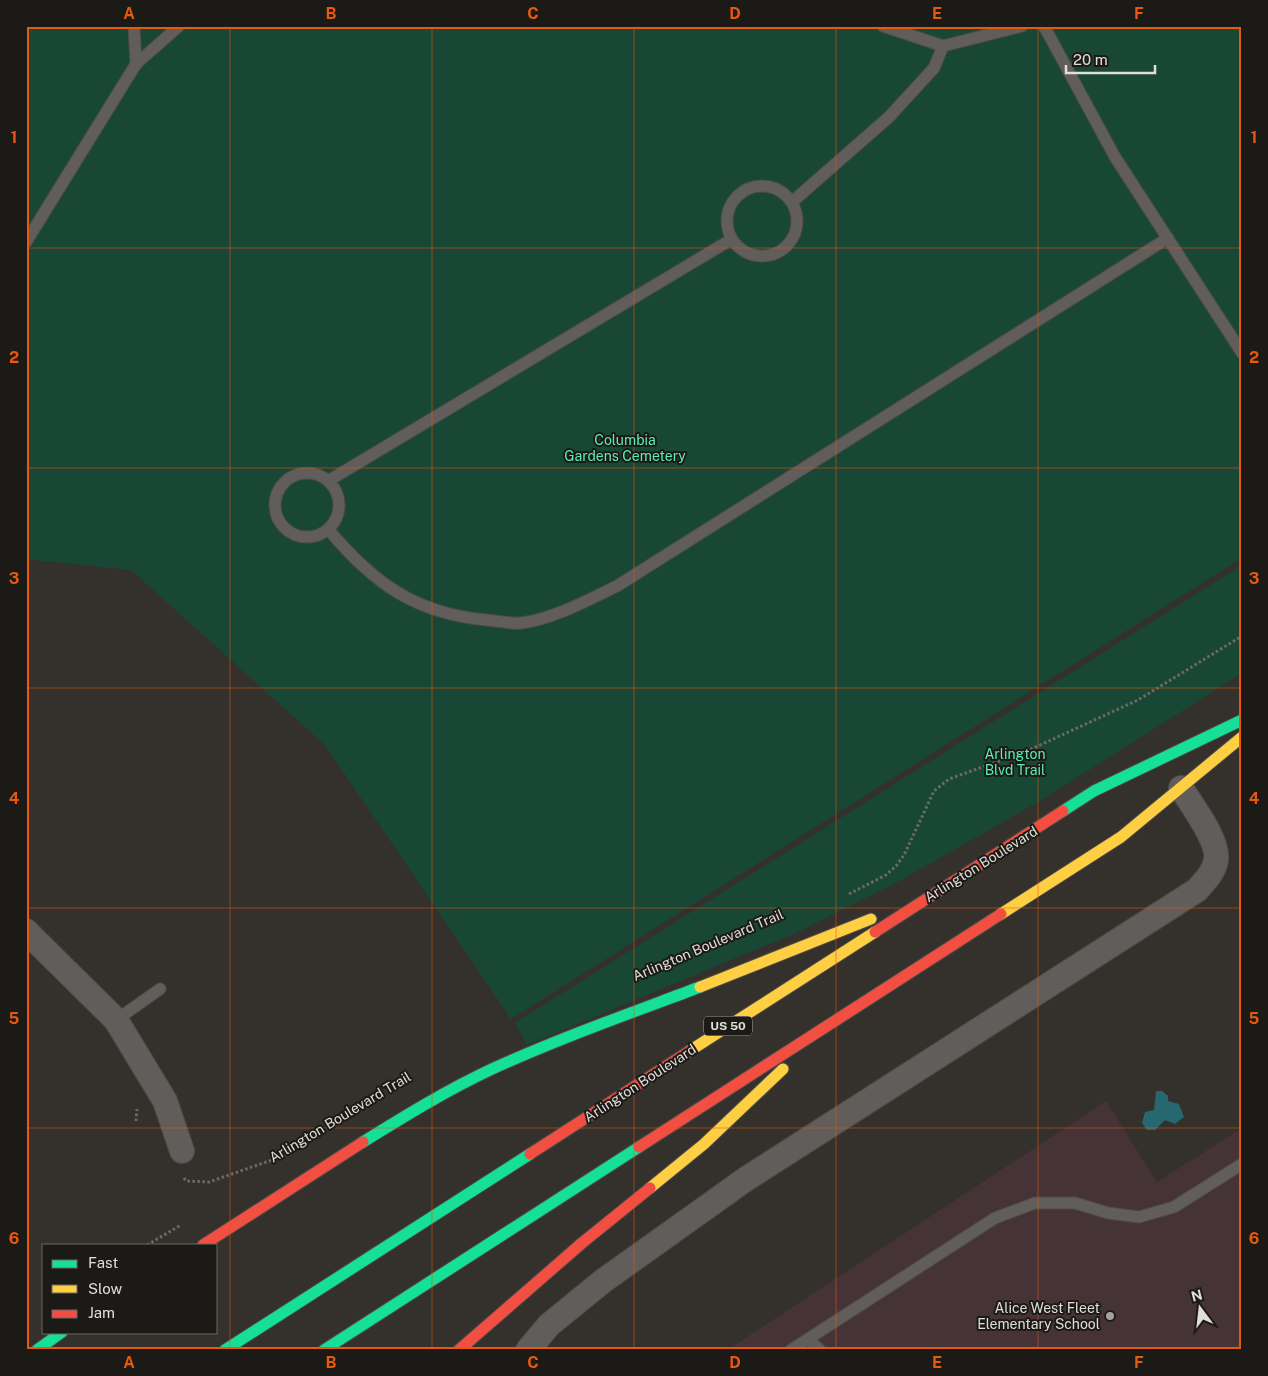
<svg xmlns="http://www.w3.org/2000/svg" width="1268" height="1376" viewBox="0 0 1268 1376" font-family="'Public Sans',sans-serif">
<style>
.education{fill:#453336}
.green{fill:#194736}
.water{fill:#266870}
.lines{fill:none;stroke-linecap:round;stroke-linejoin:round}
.lane-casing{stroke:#4f4c48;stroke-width:13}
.street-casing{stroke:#4f4c48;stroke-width:26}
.fast-casing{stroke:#4f4c48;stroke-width:13}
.slow-casing{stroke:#4f4c48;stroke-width:13}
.jam-casing{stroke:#4f4c48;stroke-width:13}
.path{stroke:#6c6a67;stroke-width:3;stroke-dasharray:2.5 2.5;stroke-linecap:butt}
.lane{stroke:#605d5a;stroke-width:11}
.street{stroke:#605d5a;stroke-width:24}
.fast{stroke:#16e098;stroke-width:11}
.slow{stroke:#ffcf43;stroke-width:11}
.jam{stroke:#f24e42;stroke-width:11}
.grid{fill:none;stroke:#e8590c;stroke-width:1;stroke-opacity:0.55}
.poi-dot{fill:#a4a09b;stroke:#1c1a16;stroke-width:2}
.labels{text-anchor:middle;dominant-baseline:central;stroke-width:4;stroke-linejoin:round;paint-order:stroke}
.shield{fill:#1c1a16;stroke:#a6a29d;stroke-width:1}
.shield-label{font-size:12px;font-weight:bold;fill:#e1ddd7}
.park-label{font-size:14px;fill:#5beeb6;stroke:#1c1a16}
.street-label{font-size:14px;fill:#e1ddd7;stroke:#1c1a16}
.poi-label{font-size:14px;fill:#e1ddd7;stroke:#1c1a16;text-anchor:end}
.neatline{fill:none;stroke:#e8590c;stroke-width:2}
.grid-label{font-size:16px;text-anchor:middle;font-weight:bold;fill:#e8590c}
</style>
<rect width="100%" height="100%" fill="#34302c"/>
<polygon class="education" points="1106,1101 1157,1182 1242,1128 1242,1350 727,1350"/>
<g class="green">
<polygon points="26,26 1242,26 1242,558 511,1019 325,745 131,570 26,559"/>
<polygon points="1242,565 1242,673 1040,801 903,879 796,933 527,1045 515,1023"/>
</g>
<polygon class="water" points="1156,1091 1162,1091 1168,1096 1168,1101 1179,1104 1184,1117 1175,1124 1165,1120 1155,1130 1147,1130 1142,1123 1145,1112 1154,1110"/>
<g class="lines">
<defs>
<g id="lane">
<polyline points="883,26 943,46 1022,26"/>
<polyline points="1044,26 1115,157 1242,353"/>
<polyline points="136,64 179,26"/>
<circle cx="762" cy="221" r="35"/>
<polyline points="792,202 889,117 934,68 943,46"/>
<polyline points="26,242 136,64 134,26"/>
<circle cx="307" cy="505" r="32"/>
<polyline points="328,481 732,239"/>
<path d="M328,529c45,54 88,85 159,91 11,1 24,4 34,3 30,-3 69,-24 96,-37l551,-348"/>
<polyline points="116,1020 160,989"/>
<polyline points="808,1339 820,1350"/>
<polyline points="791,1350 995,1218 1035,1203 1075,1203 1108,1213 1139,1217 1174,1207 1242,1164"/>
</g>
<g id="street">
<polyline points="26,931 116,1020 165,1101 182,1151"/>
<path d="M528,1350l21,-25 54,-44 143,-102 451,-289c8,-9 17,-18 19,-30 3,-20 -25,-56 -35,-72"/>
</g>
<g id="fast">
<polyline points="1063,811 1094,791 1242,720"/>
<path d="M363,1142c42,-26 84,-52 129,-73 68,-31 139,-56 208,-82"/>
<polyline points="37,1350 62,1332"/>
<polyline points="225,1350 530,1154"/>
<polyline points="324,1350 639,1147"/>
</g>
<g id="slow">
<polyline points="1001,914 1121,837 1242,737"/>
<polyline points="700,987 871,919"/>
<polyline points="691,1050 875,932"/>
<polyline points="650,1188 704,1144 783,1069"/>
</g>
<g id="jam">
<polyline points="875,932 1063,811"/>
<polyline points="639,1147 1001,914"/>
<polyline points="530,1154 691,1050"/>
<polyline points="203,1245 363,1142"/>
<polyline points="459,1350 582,1243 650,1188"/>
</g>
</defs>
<use href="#lane" class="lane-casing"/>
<use href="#street" class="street-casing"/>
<use href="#fast" class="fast-casing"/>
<use href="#slow" class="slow-casing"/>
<use href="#jam" class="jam-casing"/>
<g class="path">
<polyline points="849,894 886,875 896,866 904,855 934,791 949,779 1027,751 1138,700 1242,636"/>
<polyline points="136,1121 137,1109"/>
<polyline points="184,1178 186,1181 209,1182 292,1153"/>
<polyline points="147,1245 181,1225"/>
</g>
<use href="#lane" class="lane"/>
<use href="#street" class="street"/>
<use href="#fast" class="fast"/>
<use href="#slow" class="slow"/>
<use href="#jam" class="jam"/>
</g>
<path class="grid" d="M230,26v1324M432,26v1324M634,26v1324M836,26v1324M1038,26v1324M26,248h1216M26,468h1216M26,688h1216M26,908h1216M26,1128h1216"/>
<circle class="poi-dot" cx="1110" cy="1316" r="5"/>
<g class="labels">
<rect class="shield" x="704" y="1016.5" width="48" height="19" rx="4"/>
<g class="shield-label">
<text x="728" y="1026">US 50</text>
</g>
<g class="park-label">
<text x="625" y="440">Columbia<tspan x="625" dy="16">Gardens Cemetery</tspan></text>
<text x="1015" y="754">Arlington<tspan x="1015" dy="16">Blvd Trail</tspan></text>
</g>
<g class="street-label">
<text transform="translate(981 864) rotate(-32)">Arlington Boulevard</text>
<text transform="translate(708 945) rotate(-23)">Arlington Boulevard Trail</text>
<text transform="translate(640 1083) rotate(-33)">Arlington Boulevard</text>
<text transform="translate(340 1117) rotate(-31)">Arlington Boulevard Trail</text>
</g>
<g class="poi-label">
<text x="1100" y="1308">Alice West Fleet<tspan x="1100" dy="16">Elementary School</tspan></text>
</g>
</g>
<rect width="1268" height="1376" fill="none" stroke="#1c1a16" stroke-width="55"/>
<rect x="42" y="1244" width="175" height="90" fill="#1c1a16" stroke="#6b6863"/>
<rect x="52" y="1260" width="25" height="8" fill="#16e098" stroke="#6b6863"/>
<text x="88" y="1268" font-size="15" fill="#e1ddd7">Fast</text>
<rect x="52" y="1285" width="25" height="8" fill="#ffcf43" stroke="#6b6863"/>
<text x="88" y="1294" font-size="15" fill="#e1ddd7">Slow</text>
<rect x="52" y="1310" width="25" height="8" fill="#f24e42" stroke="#6b6863"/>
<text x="88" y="1318" font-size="15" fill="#e1ddd7">Jam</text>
<g transform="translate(1200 1308) rotate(345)" stroke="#1c1a16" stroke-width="4" paint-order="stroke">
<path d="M0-4L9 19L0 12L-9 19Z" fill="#e1ddd7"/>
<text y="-8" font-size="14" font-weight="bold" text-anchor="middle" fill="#e1ddd7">N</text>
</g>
<path d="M1066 65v8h89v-8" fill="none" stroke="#e1ddd7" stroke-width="2.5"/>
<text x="1073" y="65" font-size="15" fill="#e1ddd7" stroke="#1c1a16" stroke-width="4" paint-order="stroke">20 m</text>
<rect x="28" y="28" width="1212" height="1320" class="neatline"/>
<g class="grid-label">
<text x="129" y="19">A</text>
<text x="331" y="19">B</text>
<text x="533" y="19">C</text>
<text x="735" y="19">D</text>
<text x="937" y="19">E</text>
<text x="1139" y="19">F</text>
<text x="14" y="143">1</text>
<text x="1254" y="143">1</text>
<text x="14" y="363">2</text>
<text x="1254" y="363">2</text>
<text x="14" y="584">3</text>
<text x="1254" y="584">3</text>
<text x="14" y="804">4</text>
<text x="1254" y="804">4</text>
<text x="14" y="1024">5</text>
<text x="1254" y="1024">5</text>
<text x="14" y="1244">6</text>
<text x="1254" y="1244">6</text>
<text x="129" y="1368">A</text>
<text x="331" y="1368">B</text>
<text x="533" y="1368">C</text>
<text x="735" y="1368">D</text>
<text x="937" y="1368">E</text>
<text x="1139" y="1368">F</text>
</g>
</svg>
